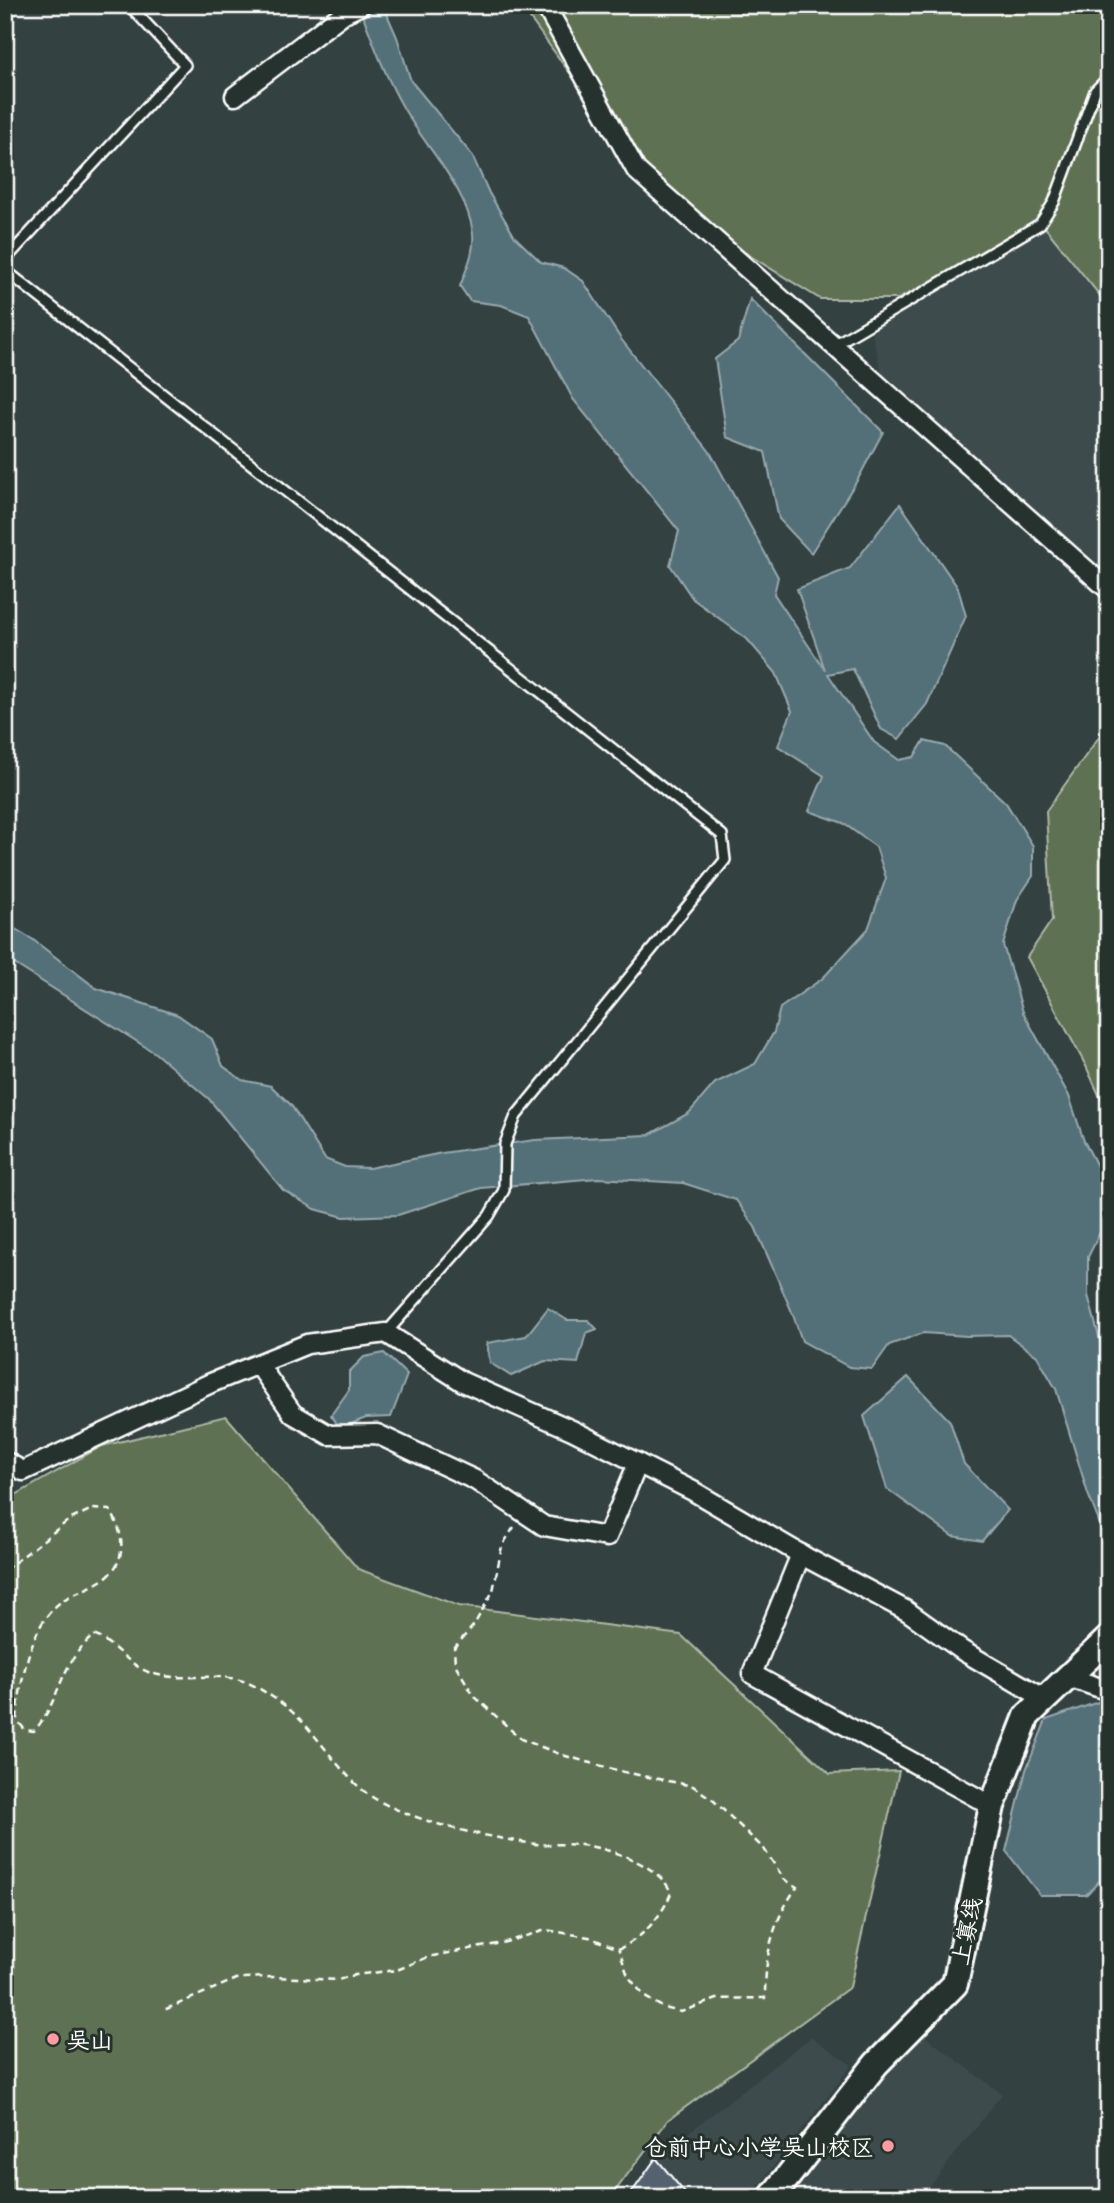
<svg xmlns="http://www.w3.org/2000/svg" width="1114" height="2203" viewBox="0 0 1114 2203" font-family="'Patrick Hand','LXGW WenKai TC',sans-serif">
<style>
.built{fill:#3c4b4e}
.green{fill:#5f7153;stroke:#afb8a9;stroke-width:2}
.water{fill:#537078;stroke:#98a9ae;stroke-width:2}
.building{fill:#52626e;stroke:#fff;stroke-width:2}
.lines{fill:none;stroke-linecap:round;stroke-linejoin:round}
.lane-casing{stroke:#fff;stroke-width:14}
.street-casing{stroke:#fff;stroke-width:23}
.secondary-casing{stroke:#fff;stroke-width:30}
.path{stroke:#fff;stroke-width:2.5;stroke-dasharray:7 5;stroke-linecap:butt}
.lane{stroke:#26332d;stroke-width:9}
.street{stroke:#26332d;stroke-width:18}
.secondary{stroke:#26332d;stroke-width:24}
.poi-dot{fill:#ff9aa2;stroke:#26332d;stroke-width:2.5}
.labels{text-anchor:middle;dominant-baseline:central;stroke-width:6;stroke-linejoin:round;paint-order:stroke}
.street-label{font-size:23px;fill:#fff;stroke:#26332d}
.poi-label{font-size:23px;fill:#fff;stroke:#26332d;text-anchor:start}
</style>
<rect width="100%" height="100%" fill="#334140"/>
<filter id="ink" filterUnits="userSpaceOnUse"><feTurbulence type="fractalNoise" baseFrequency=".0143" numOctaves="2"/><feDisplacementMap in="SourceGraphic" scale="14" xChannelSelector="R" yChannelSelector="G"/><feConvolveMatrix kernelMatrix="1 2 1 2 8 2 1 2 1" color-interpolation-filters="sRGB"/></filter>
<g filter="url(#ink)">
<g class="built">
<polygon points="1109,203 1109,578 883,378 869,322 1044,226"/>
<polygon points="913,2027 1002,2094 921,2198 773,2198"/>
<polygon points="811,2037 852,2065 749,2198 689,2198 656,2158"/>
</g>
<g class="green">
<polygon points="520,5 1109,5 1109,307 1044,226 898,299 820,299 684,215 591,102"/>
<polygon points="1109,723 1109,1117 1086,1066 1027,957 1052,920 1046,811"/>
<polygon points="226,1416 358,1569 459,1606 681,1635 830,1774 899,1771 850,1987 668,2120 610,2198 5,2198 5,1501 102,1446"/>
</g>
<g class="water">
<path d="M359,5h24l14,32 14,44 61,74 17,38 26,44 26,25 23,6 19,13 38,58 89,113 68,125 -4,17 51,76 -28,-81 53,-21 50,-64 58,84 8,28 -39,88 -28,35 -18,-10 -28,-60 -25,5 46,68 25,18 15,-3 10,-16 21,5 61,57 27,43v30l-16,24 -14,45 20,67 46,84 15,45 25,48v25l-21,43v38l21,80v172l-21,-53 -32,-105 -19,-33 -29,-21 -41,1 -44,-3 -34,12 -17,24 -23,-2 -47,-26 -10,-29 -37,-85 -19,-27 -53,-17 -85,-5 -117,10 -83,27 -54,2 -29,-8 -32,-19 -74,-91 -54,-46 -150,-95v-35l27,16 64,49 82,27 34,24 11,27 19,14 29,6 20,19 34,54 20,8 24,1 73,-15 93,-13 114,-5 40,-22 26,-30 40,-19 19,-32 6,-24 43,-30 45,-49 18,-51 -10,-31 -33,-24 -34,-12 15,-35 -46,-30 14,-35 -16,-38 -29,-34 -54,-40 -23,-34 9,-34 -106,-132 -44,-83 -28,-11 -31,-4 -10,-15c6,-16 15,-34 13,-52 -5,-45 -47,-86 -69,-125 -19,-33 -32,-69 -45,-104z"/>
<polygon points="750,299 883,432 858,479 811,553 779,519 765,452 727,437 715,359 738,341"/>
<polygon points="548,1308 567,1320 588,1320 597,1329 586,1333 578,1363 545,1361 511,1376 490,1363 487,1343 526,1336"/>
<polygon points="384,1353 407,1375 391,1417 366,1418 340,1428 331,1415 349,1390 349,1372 364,1357"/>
<polygon points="908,1377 950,1421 964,1464 1008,1510 982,1541 952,1536 887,1489 864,1416"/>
<polygon points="1104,1700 1109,1709 1109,1871 1086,1895 1040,1895 1006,1851 1026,1770 1046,1720"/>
</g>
<polygon class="building" points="656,2158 689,2198 628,2198"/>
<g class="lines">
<defs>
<g id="lane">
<polyline points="5,260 185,65 129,5"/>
<polyline points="5,270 722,835 725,860 516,1116 505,1144 504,1190 489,1216 386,1333"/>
<polyline points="834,345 1040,224 1054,202 1095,91 1109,77"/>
</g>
<g id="street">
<polyline points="545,5 636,170 1109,590"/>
<polyline points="235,96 344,13 361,5"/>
<polyline points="258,1364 293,1414 329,1435 377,1434 475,1480 544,1526 607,1537 638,1463"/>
<polyline points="5,1461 23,1471 211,1383 307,1344 386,1333 463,1382 572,1430 693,1491 809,1559 907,1611 963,1651 1045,1699"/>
<polyline points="801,1554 752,1674 992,1806"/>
<polyline points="1068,1677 1109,1691"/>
</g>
<polyline id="secondary" points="771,2198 876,2064 955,1984 992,1806 1027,1716 1109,1638"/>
</defs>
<use href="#lane" class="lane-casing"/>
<use href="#street" class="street-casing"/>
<use href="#secondary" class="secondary-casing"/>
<g class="path">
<path d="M514,1527l-12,19 -9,45 -19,34 -20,23 1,16 19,32 47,43 41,16 62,17 69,14 19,13 52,50 20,30 13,8c-25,35 -32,68 -32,111l-48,1 -36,13 -17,-4 -19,-11 -17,-21 -9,-26"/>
<path d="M5,1570l64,-50 23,-11 18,1c13,21 19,50 -5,68 -21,15 -40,14 -58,38 -19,25 -28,73 -30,104l8,10 9,1c27,-30 24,-66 60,-96 21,9 35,31 57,38 27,9 58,0 85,6 14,3 26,11 38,19 35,22 54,60 84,88 18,18 52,29 76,37 30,9 63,15 94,20 17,3 36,0 53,2 28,3 80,20 90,48 -9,23 -29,46 -53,56l-29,-12 -43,-7 -44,13 -74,14 -31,13 -42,5 -17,5 -62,-3 -37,1 -75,32"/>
</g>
<use href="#lane" class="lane"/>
<use href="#street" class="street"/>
<use href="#secondary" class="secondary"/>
</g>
</g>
<g class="poi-dot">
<circle cx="53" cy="2039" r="7"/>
<circle cx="888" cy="2146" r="7"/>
</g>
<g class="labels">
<g class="street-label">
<text transform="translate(966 1931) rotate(-78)">上寡线</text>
</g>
<g class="poi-label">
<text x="67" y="2039">吴山</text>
<text x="874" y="2146" text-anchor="end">仓前中心小学吴山校区</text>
</g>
</g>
<rect width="1114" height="2203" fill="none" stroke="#26332d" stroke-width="28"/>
<rect x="14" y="14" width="1086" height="2175" fill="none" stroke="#fff" stroke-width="2.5" filter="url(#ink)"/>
</svg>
